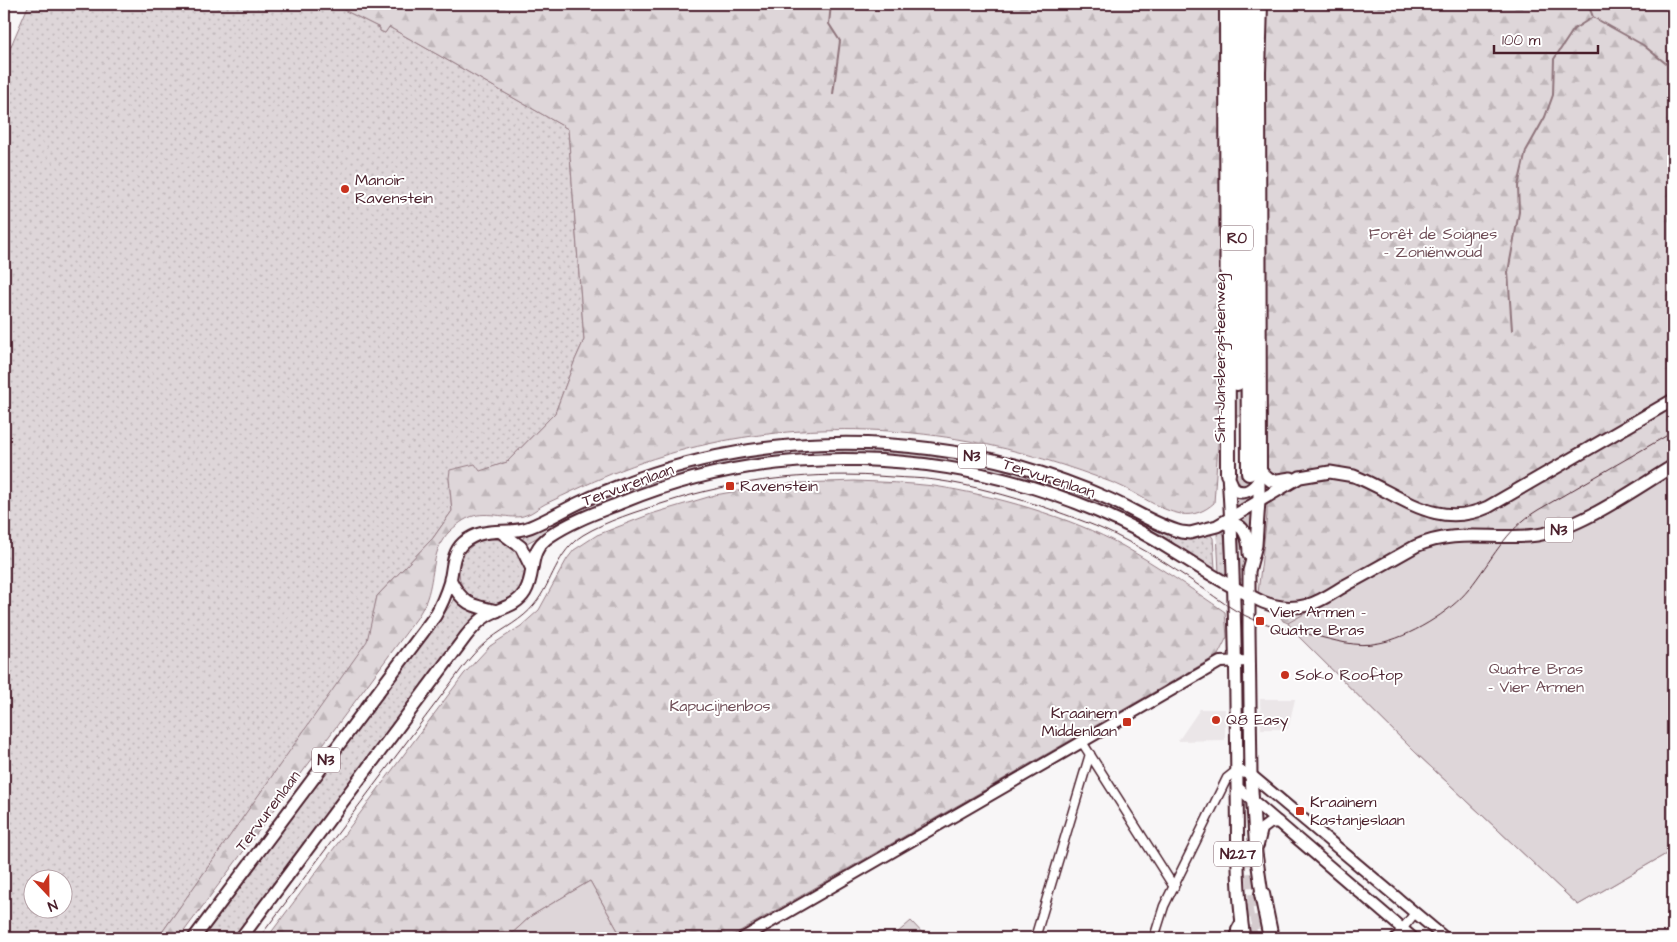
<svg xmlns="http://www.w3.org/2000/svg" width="1677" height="942" viewBox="0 0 1677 942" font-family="'Architects Daughter',sans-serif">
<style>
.built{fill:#ebe6e8}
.grass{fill:url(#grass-dots);stroke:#947a82;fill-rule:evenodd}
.forest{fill:url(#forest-firs);stroke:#947a82}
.park{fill:#ded6d9;stroke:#947a82}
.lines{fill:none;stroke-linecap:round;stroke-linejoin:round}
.stream{stroke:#8f747b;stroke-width:2}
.highway-tunnel{stroke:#d5cbce;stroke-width:14;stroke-dasharray:14 7;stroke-linecap:butt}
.street-casing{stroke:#4a1f2b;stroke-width:11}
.secondary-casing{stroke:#4a1f2b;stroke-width:14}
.primary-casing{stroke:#4a1f2b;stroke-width:15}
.highway-casing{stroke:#4a1f2b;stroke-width:18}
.street{stroke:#fff;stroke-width:8}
.secondary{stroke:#fff;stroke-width:10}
.primary{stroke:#fff;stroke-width:11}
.highway{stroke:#fff;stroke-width:14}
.tram{stroke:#4a1f2b;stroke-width:1}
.poi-dot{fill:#c8321e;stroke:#fff;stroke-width:2}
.labels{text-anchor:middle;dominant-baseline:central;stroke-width:4;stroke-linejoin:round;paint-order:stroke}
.shield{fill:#fff;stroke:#80626b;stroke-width:1}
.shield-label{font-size:15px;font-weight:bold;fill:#4a1f2b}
.poi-label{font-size:16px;fill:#4a1f2b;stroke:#fff;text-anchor:start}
.park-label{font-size:16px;fill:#6f4d56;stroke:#fff}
.street-label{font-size:16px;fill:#4a1f2b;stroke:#fff}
</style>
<defs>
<pattern id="grass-dots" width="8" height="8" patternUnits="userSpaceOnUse" patternTransform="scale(1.25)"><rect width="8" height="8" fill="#ded6d9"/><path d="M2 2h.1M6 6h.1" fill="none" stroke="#c0b7ba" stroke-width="1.8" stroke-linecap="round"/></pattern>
<pattern id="forest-firs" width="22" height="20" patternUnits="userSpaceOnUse" patternTransform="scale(1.25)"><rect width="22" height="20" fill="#ded6d9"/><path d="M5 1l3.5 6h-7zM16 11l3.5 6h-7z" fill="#c0b7ba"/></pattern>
</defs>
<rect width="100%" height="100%" fill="#f8f6f7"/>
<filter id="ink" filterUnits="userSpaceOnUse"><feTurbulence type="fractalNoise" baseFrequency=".02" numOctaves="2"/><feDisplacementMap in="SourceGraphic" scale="10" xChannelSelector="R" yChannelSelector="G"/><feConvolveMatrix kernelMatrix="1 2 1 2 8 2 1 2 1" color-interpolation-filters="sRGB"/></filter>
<g filter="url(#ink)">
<g class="built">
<polygon points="1260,699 1295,699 1288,729 1261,729"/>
<polygon points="1200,709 1225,709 1225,740 1178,741"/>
</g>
<g class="grass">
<path d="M29,4h303l48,24v3l5,2 4,-6 179,102 16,211 -9,20 -20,53 -48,49 -28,10 -30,6 3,33 -19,27 -56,58 -9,45 -210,297h-154v-876zM32,880h30v30h-30z"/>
<path d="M868,448c43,4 86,7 128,17 67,17 131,46 195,72l19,-3 3,4 2,30 -3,1 -51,-32 -55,-27 -193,-52 -18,-2 -21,-1 -109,5 -210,68 -28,15 -5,-3 2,-3c78,-44 164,-75 253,-86 30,-3 61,-2 91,-3z"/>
<polygon points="1222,530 1224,535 1227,573 1223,576 1219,573 1217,532"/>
<circle cx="492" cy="572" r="33"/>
<polygon points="455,599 475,613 475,618 235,938 200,938"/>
</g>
<g class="forest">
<path d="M332,4h1341v846l-95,55 -163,-153 -121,-120 -6,-9 -5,-2 -13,-22 -12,-6 9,-78v-99h-47l-6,87c-9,8 -20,13 -33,11 -23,-4 -43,-21 -65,-30 -47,-18 -97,-34 -147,-43 -118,-22 -246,-13 -358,33 -22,9 -44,20 -66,30 -6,3 -12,9 -19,11 -7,3 -15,2 -22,1 -26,-3 -34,-3 -54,15 -19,18 -15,44 -23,67 -2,7 -6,13 -10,20l-238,320h-21l209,-297 10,-45 56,-58 19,-27 -3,-33 1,-8 25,-6 5,7 27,-9 48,-49 20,-53 9,-20 -16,-211 -179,-102 -4,6 -5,-2v-3z"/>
<path d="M854,481c27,1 54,2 80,5 59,9 137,31 189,60 35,20 69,43 102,66l2,25 -9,18 -490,283h-106l-32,-57 -59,35 -24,22h-240l197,-264 26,-28 31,-20 18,-16 28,-51 7,-9 23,-15 54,-21 64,-19 62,-11z"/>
</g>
<g class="park">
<polygon points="1673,473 1673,850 1578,905 1415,752 1294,632 1288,623 1420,548 1454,540 1519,542 1549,538 1579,527"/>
<polygon points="590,881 622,938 507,938 531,916"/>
<polygon points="911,921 927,938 902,938 897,933"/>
</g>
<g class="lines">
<g class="stream">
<polyline points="831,4 829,24 840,41 833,94"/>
<polyline points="1588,4 1593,17 1643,45 1669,66 1673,68"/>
<polyline points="1512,330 1508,272 1519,212 1518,186 1526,151 1545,117 1553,95 1554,59 1574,29 1593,17"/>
</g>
<g class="highway-tunnel">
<polyline points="1238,473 1238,581"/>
<polyline points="1247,546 1249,473"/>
<polyline points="1251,852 1256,911 1262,938"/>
<polyline points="1245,905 1251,938"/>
</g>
<defs>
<g id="street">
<polyline points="1082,742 1174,887"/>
<polyline points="1035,938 1090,754"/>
<polyline points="1154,938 1164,906 1227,778 1237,770"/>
<polyline points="1395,938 1415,913"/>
</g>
<g id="secondary">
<polyline points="1237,770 1251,775 1445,938"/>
<polyline points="1237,787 1413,938"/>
<polyline points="1258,845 1262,829 1270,823 1278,822"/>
<polyline points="743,938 1220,662 1249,661"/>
<polyline points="1237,938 1237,930 1242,921"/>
</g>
<g id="primary">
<polyline points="1259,469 1259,501 1256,545 1249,571 1249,631 1251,775 1256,853 1262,894"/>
<polyline points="1259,469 1265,476 1271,481 1291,478"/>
<path d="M1228,474c7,104 8,209 9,313 1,51 -1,101 7,151"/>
<path d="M1230,480l4,9c10,7 20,0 25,-9"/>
<path d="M1227,524c18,-3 22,16 22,30"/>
<polyline points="501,532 521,547 531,567"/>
<path d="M450,579c12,25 21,27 47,32"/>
<path d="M194,938l241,-322c7,-12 11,-22 15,-35 3,-13 2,-28 13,-38 20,-18 45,-7 67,-16 18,-7 35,-18 53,-26 17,-8 36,-15 54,-22 122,-44 256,-46 381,-13 31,9 62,20 91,33 23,10 46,26 72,33l9,1 27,-7 83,-49 30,-5 24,4c46,18 82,55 134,31l185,-107"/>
<path d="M241,938l225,-302c6,-7 11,-14 19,-19 14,-10 30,-9 40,-25 12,-20 1,-40 25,-56 22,-15 48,-24 73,-34 151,-62 325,-54 474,9 26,11 53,25 76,40 25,15 48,31 74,43 11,6 22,12 35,13 8,1 18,0 26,-2 14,-4 26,-13 38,-20 24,-13 47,-26 70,-39 41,-18 79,-5 121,-11 43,-6 99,-47 136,-69"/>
</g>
<g id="highway">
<polyline points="1227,4 1228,474"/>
<polyline points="1236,4 1237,383"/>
<polyline points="1247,4 1249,473"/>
<polyline points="1259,469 1258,72 1260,4"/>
<polyline points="1262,894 1271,938"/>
</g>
</defs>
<use href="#street" class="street-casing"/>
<use href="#secondary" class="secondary-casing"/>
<use href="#primary" class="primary-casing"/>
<use href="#highway" class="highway-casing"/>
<use href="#street" class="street"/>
<use href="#secondary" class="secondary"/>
<use href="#primary" class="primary"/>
<use href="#highway" class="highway"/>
<path class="tram" d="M259,938l201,-267c9,-12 18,-23 30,-32 14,-11 32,-19 44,-34 19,-23 22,-53 49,-70 23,-14 55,-24 81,-32 74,-24 151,-32 228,-26 14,1 29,1 43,3 37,5 74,16 109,27 28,10 55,19 81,33 28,14 54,32 79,49 14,10 27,20 42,27 20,10 45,13 66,19 22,5 44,13 67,8 29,-5 72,-31 90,-54 23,-29 36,-59 69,-79l135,-78"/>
</g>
</g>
<g class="poi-dot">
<circle cx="345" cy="189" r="5"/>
<rect x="725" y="481" width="10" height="10" rx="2.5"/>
<rect x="1255" y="616" width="10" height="10" rx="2.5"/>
<circle cx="1285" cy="675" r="5"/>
<circle cx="1216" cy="720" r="5"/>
<rect x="1122" y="717" width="10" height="10" rx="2.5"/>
<rect x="1295" y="806" width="10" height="10" rx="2.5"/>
</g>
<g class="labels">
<g class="shield">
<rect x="1221" y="225.5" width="32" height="25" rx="4"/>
<rect x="958" y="443.5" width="28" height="25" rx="4"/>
<rect x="1545" y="517.5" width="28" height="25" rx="4"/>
<rect x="312" y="747.5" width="28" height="25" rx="4"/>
<rect x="1214" y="841.5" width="48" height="25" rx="4"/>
</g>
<g class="shield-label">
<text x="1237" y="238">R0</text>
<text x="972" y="456">N3</text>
<text x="1559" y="530">N3</text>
<text x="326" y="760">N3</text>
<text x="1238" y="854">N227</text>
</g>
<g class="poi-label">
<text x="355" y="180">Manoir<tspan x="355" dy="18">Ravenstein</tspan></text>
<text x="740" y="486">Ravenstein</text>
<text x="1270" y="612">Vier Armen -<tspan x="1270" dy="18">Quatre Bras</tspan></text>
<text x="1295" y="675">Soko Rooftop</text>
<text x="1117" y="713" text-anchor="end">Kraainem<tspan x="1117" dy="18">Middenlaan</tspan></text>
<text x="1226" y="720">Q8 Easy</text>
<text x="1310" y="802">Kraainem<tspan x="1310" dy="18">Kastanjeslaan</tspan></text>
</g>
<g class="park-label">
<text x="1433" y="234">Forêt de Soignes<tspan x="1433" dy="18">- Zoniënwoud</tspan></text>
<text x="1536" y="669">Quatre Bras<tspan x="1536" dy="18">- Vier Armen</tspan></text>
<text x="720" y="706">Kapucijnenbos</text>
</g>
<g class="street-label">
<text transform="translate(1220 358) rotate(-90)">Sint-Jansbergsteenweg</text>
<text transform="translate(1049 478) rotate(18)">Tervurenlaan</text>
<text transform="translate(628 485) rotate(-20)">Tervurenlaan</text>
<text transform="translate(268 811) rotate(-53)">Tervurenlaan</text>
</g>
</g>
<rect width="1677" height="942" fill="none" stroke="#fff" stroke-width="20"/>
<rect x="10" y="10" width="1657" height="922" fill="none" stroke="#4a1f2b" stroke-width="2" filter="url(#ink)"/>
<g transform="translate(48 894) rotate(158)"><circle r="24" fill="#ffffff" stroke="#b7a5aa"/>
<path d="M0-4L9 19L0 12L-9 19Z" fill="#c8321e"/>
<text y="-8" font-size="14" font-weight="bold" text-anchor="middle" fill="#4a1f2b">N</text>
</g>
<path d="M1494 45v8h104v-8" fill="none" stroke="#4a1f2b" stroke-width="2.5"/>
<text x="1502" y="45" font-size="15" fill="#4a1f2b" stroke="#ffffff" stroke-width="4" paint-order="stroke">100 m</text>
</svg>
